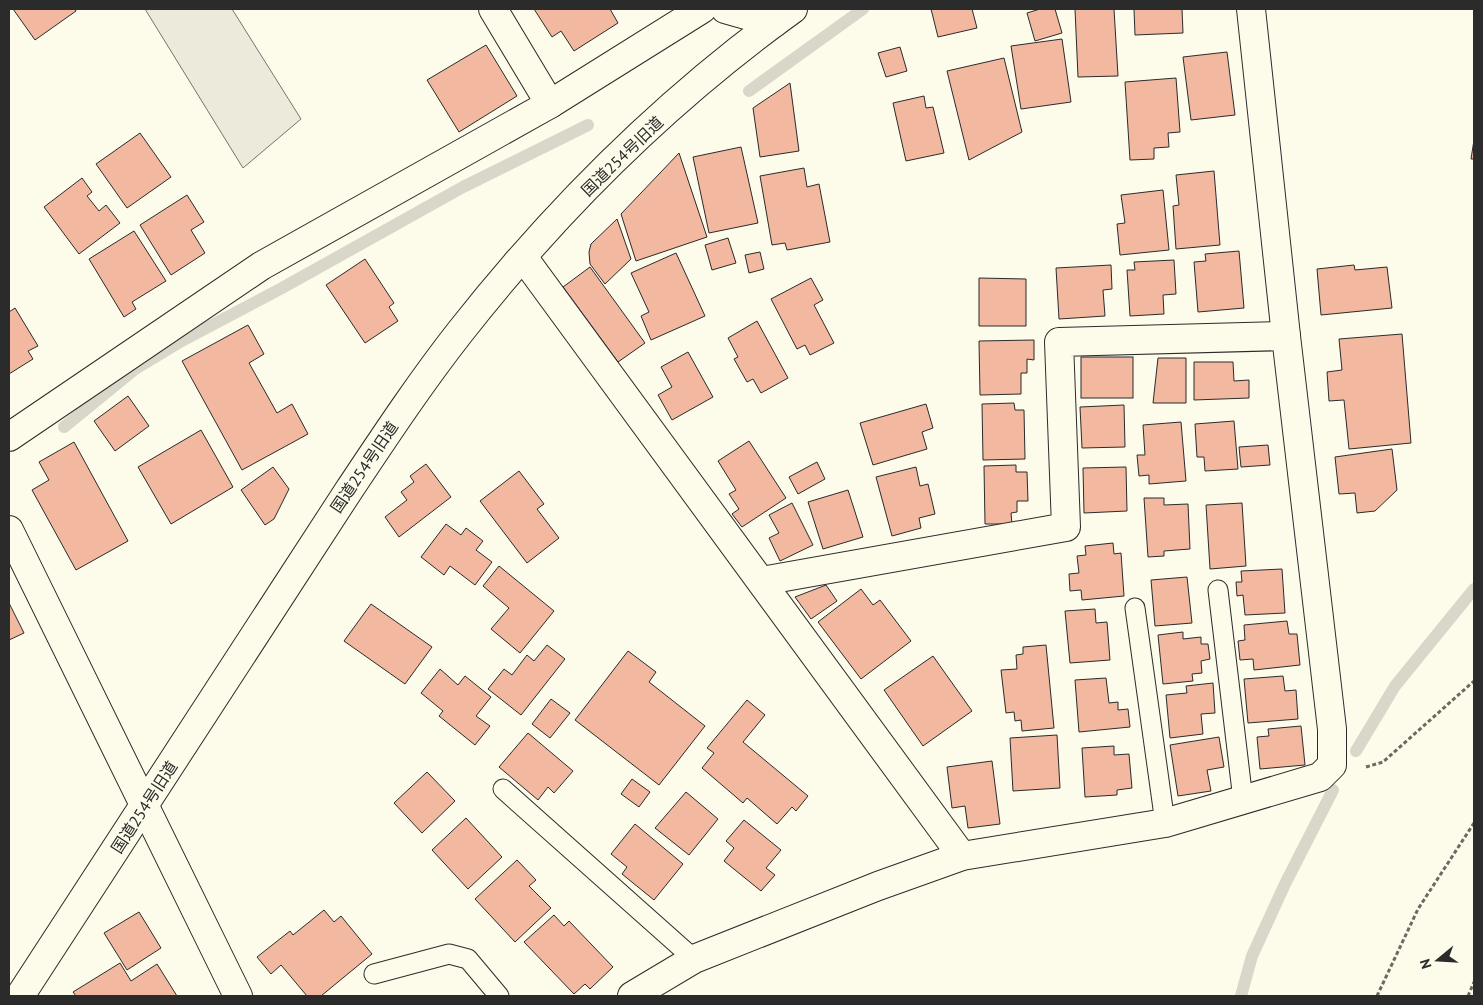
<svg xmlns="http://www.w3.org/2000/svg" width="1483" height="1005" viewBox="0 0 1483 1005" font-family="'PT Sans','Noto Sans JP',sans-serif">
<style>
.parking{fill:#eceadb;stroke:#74746e}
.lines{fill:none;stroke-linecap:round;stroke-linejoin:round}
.stream{stroke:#d8d7c9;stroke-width:12}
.building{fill:#f2b8a0;stroke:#2b2b2b}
.service-casing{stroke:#2b2b2b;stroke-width:21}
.minor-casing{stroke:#2b2b2b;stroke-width:30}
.tertiary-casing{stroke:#2b2b2b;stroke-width:30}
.path{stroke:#6a6964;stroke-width:3;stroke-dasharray:4 2.5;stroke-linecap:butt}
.service{stroke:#fdfbea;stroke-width:19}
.minor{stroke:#fdfbea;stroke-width:28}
.tertiary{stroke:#fdfbea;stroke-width:28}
.labels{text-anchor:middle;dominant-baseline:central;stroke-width:4;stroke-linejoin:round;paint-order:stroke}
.street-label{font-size:16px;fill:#2b2b2b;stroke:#fdfbea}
</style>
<rect width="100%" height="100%" fill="#fdfbea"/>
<polygon class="parking" points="145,9 232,9 301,119 243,168"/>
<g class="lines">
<g class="stream">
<polyline points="749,91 863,9"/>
<polyline points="64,427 135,369 178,343 282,288 463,187 588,125"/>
<polyline points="1356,751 1395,686 1474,589"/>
<polyline points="1241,996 1252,956 1285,884 1333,790"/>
</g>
</g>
<g class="building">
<polygon points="13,9 75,9 76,11 35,40"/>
<polygon points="534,9 610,9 618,23 574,51 561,31 552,37"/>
<polygon points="931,9 972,9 977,28 938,37"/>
<polygon points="1040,9 1055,9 1062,33 1035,41 1027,13"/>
<polygon points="1075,9 1114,9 1118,76 1078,77"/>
<polygon points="1134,9 1182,9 1183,33 1135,35"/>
<polygon points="1062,39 1071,102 1021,109 1011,46"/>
<polygon points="486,45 517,96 459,132 427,80"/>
<polygon points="900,47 907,71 886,77 878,53"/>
<polygon points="1227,52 1235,115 1191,120 1183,57"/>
<polygon points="1004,58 1022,132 969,160 947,71"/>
<polygon points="1176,78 1180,132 1168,133 1169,147 1154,148 1154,159 1130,160 1125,82"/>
<polygon points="790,83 799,151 760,157 753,108"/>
<polygon points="924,96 926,108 933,107 944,153 906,161 893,103"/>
<polygon points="140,133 171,177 127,208 96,164"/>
<polygon points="1474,140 1474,159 1471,159"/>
<polygon points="741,147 758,223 709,233 693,157"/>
<polygon points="679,153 707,237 636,261 621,214"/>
<polygon points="804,168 807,187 819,184 830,242 787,250 785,243 772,245 760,176"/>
<polygon points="1214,171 1220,245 1176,249 1173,206 1179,205 1176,175"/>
<polygon points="82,178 92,192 87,196 99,211 106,205 120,223 79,254 44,207"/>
<polygon points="1163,190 1169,250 1120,255 1117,224 1125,223 1121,195"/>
<polygon points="187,195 204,222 191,230 205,253 171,275 140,225"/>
<polygon points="617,219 631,259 605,284 590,264 589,252 591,244"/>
<polygon points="134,231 166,281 132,302 136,309 124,317 89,259"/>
<polygon points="728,238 736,263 712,270 705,245"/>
<polygon points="1239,251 1244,308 1198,312 1194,262 1206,261 1205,254"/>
<polygon points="760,252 764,269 749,273 745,255"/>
<polygon points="676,253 705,316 651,340 641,316 649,312 631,273"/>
<polygon points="365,259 394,303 389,307 398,321 365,343 326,285"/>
<polygon points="1174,260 1176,294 1163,295 1164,314 1130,316 1127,270 1135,270 1134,262"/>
<polygon points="1111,265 1112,289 1103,290 1105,316 1059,319 1056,268"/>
<polygon points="1354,265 1355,270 1387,267 1392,308 1321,315 1317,269"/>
<polygon points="590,267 645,343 618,362 563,287"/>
<polygon points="811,278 823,300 814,305 834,343 810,355 805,345 797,349 771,299"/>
<polygon points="979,278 1026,279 1026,326 979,326"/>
<polygon points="15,308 38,346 28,351 33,359 9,374 9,312"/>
<polygon points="757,321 788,378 761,393 753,379 747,382 734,359 738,357 728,338"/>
<polygon points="248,325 264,354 249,363 277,413 292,404 308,434 242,470 182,361"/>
<polygon points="1402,334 1411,443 1349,449 1344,400 1329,401 1327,372 1342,370 1339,339"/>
<polygon points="1034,340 1034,360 1027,359 1027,373 1021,373 1021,394 980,395 979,341"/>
<polygon points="688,352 713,397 672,420 658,395 672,387 661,367"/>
<rect x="1081" y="357" width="52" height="41"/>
<polygon points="1158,358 1186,358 1186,403 1153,403"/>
<polygon points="1194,362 1233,362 1234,381 1249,380 1249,398 1194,400"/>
<polygon points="128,396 149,426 115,451 94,421"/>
<polygon points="1014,403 1015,410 1024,410 1025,459 983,460 982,404"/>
<polygon points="926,404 933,428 922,432 927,449 873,465 860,423"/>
<polygon points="1124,405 1125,447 1082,448 1080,407"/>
<polygon points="1234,421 1238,469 1205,471 1204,457 1197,457 1195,424"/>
<polygon points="1181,422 1186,481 1149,484 1149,475 1139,476 1137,455 1145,455 1143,425"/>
<polygon points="201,430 233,487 171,524 138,467"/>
<polygon points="749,441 786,498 742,527 732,514 739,509 729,494 736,490 718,461"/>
<polygon points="74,442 128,541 76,570 32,490 49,480 39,462"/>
<polygon points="1268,445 1270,465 1241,467 1239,447"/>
<polygon points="1392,449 1397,490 1375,511 1357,513 1355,493 1339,494 1335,457"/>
<polygon points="817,462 825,479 798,494 789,477"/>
<polygon points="426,464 451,497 399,537 385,517 407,500 401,492 414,482 410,476"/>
<polygon points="1016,465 1016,472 1027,472 1028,501 1017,501 1017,512 1011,513 1012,524 985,524 984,466"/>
<polygon points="273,467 289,489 274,519 265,525 241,490"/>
<polygon points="916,467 920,486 928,484 935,514 919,518 921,528 892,536 876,477"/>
<polygon points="1126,467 1127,511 1084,513 1083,468"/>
<polygon points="519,471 544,504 537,509 559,538 527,563 480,501"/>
<polygon points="848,490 863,537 823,549 808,502"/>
<polygon points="1144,498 1164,498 1164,505 1188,504 1190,549 1164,551 1164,556 1148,557"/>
<polygon points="792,503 813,545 780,561 769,538 779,533 769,515"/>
<polygon points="1242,503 1246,566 1210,569 1206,505"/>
<polygon points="446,524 461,535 466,528 483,541 476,550 492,562 475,585 450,566 444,575 421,557"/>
<polygon points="1113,543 1114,554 1121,553 1124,596 1082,600 1081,590 1070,591 1069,574 1079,573 1077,556 1086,555 1085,546"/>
<polygon points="499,566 554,611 520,653 491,629 509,608 483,586"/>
<polygon points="1282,569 1285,613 1245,615 1243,595 1237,596 1236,582 1242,582 1241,571"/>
<polygon points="1187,577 1192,623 1155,626 1151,580"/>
<polygon points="826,585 837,601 811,619 795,597"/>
<polygon points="861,589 873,605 880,600 911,641 861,679 818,622"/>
<polygon points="9,603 24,633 9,640"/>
<polygon points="371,604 432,647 405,684 344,641"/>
<polygon points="1095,609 1096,623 1107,622 1110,660 1070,663 1065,611"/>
<polygon points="1287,621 1289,634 1297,634 1300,665 1254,670 1253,659 1240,660 1238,641 1245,640 1244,625"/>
<polygon points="1183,632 1183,639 1201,637 1201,644 1208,644 1210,659 1201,661 1202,673 1192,674 1193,681 1163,684 1158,635"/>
<polygon points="547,645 565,659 521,715 488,689 504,669 512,675 527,655 534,661"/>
<polygon points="1046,645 1054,728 1022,731 1021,720 1015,721 1014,712 1006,713 1001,670 1017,669 1016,655 1023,654 1023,647"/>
<polygon points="628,651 656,672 649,682 705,726 659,785 575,720"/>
<polygon points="933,656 972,711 923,746 884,690"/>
<polygon points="440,669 458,685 465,676 491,697 476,716 490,726 475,745 439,716 443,711 421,693"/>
<polygon points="1283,676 1285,691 1296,690 1298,719 1248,723 1244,679"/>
<polygon points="1106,678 1109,703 1118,702 1118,710 1128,709 1130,727 1079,732 1075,680"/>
<polygon points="1213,683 1215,713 1201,714 1203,734 1170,738 1166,695 1187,693 1186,686"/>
<polygon points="551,699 570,713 550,738 532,724"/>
<polygon points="747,700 765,715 743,742 808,796 796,811 792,807 777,824 747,798 743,803 702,768 714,753 707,748"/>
<polygon points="1301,726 1305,765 1260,769 1257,737 1269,736 1268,729"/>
<polygon points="528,733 573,771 554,793 548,787 538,800 499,767"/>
<polygon points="1057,735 1060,788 1013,791 1010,738"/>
<polygon points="1219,737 1224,767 1207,770 1211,791 1178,796 1170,745"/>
<polygon points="1114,746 1114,755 1129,754 1132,788 1117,790 1117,795 1085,797 1082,748"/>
<polygon points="992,761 1000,824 968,828 965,806 952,808 947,767"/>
<polygon points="427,772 455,801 422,833 394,803"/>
<polygon points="632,779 650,792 639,807 621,794"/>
<polygon points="686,792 718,819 689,855 655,828"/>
<polygon points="466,818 502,857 468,889 432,850"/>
<polygon points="744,820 781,850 766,868 775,875 761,891 724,861 734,848 726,841"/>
<polygon points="635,824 683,864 654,900 622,874 627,867 611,854"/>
<polygon points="517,860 536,880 529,886 551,908 515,942 475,899"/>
<polygon points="324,910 334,922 341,916 372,954 321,996 307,996 281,965 271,974 257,957 290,931 293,935"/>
<polygon points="139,912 161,948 127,970 104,933"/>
<polygon points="554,915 564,926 569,921 613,967 590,989 585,984 574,994 524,942"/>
<polygon points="120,963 131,981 157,964 177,996 76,996 73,992"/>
</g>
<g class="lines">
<defs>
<g id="service">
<polyline points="1218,590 1243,800"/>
<polyline points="1135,608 1165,823"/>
<polyline points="503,789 694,959"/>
<polyline points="374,974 449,954 468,959 499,996"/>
</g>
<g id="minor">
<polyline points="493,9 550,104"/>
<polyline points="725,9 774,23"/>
<polyline points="523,257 962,856"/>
<polyline points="9,437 261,266 550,104 702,9"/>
<polyline points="9,530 238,996"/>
<polyline points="762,581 1066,527 1059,342 1286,336"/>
<polyline points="632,996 694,959 878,886 962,856 1165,823 1320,777 1332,765 1332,729 1286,336 1251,9"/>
</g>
<path id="tertiary" d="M20,996l329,-506c36,-54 71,-107 111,-158 95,-121 208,-233 333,-323"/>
</defs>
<use href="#service" class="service-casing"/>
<use href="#minor" class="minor-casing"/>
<use href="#tertiary" class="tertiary-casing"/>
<g class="path">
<polyline points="1366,767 1383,762 1474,681"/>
<polyline points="1377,996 1418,909 1474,823"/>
<polyline points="1468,996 1474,982"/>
</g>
<use href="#service" class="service"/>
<use href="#minor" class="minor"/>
<use href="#tertiary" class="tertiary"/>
</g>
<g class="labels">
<g class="street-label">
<text transform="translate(622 156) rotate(-44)">国道254号旧道</text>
<text transform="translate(364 467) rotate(-56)">国道254号旧道</text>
<text transform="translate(144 807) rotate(-57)">国道254号旧道</text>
</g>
</g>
<rect width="1483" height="1005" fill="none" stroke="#2b2b2b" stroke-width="20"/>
<g transform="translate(1438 960) rotate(252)" stroke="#fdfbea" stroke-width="4" paint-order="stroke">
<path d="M0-4L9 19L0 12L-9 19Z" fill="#2b2b2b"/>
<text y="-8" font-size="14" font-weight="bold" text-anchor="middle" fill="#2b2b2b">N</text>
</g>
</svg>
